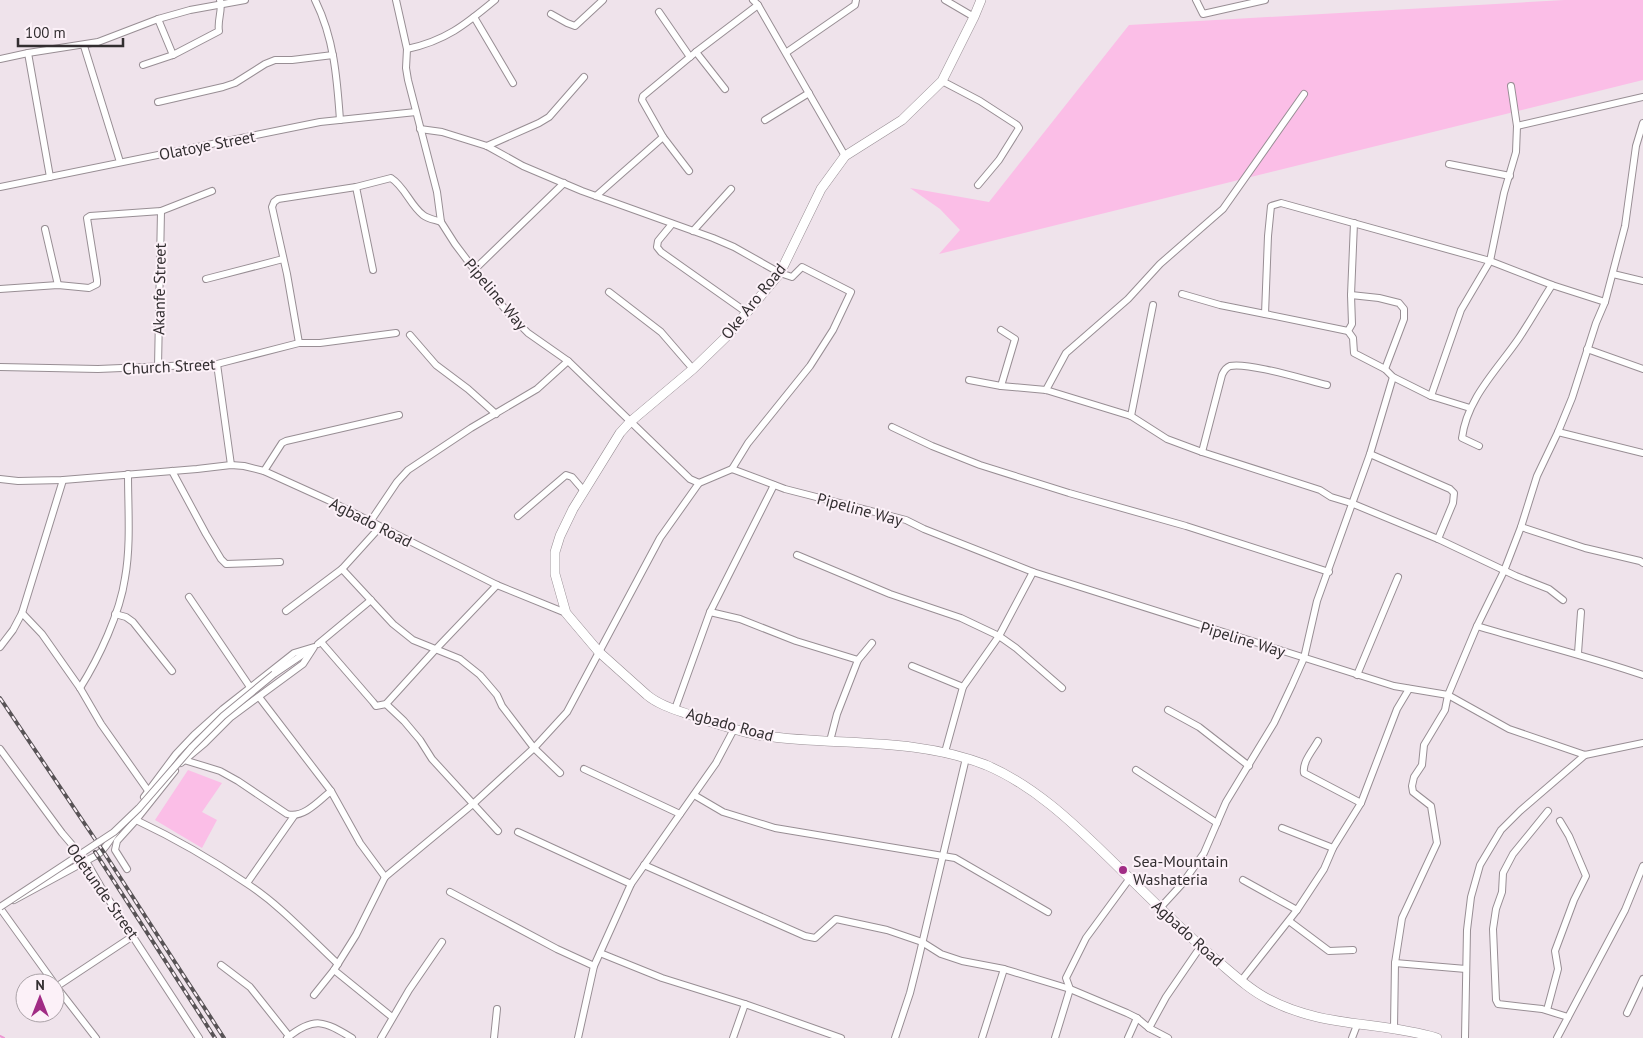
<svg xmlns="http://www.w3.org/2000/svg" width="1643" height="1038" viewBox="0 0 1643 1038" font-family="'PT Sans',sans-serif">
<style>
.green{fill:#fbbee7}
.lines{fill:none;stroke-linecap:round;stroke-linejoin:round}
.stream{stroke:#ed97d2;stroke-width:2}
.minor-casing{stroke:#988e94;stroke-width:8}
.secondary-casing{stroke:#988e94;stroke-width:10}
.minor{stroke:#fff;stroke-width:6}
.secondary{stroke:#fff;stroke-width:9}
.rail-casing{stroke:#585356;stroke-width:4}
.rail{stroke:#fcf1f8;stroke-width:2;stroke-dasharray:5.5;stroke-linecap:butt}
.minor-bridge-casing{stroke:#988e94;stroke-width:8;stroke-linecap:butt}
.minor-bridge{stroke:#fff;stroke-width:6}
.poi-dot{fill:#a12c85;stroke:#fcf1f8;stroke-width:2}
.labels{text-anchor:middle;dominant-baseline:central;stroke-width:4;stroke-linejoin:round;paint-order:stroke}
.street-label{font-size:16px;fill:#322e30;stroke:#fcf1f8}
.poi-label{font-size:16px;fill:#322e30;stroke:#fcf1f8;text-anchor:start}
</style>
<rect width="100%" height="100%" fill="#efe3eb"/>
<g class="green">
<polygon points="1564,0 1643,0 1643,80 939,254 960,230 940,209 910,188 989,202 1129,25"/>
<polygon points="188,770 222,783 202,812 217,820 202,848 155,820"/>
</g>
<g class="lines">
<polyline class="stream" points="0,1036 4,1038"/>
<defs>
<g id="minor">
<path d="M315,0c19,38 22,78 25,120"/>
<polyline points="396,0 407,49 406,68 408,80 437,192 441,222 455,244 498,301 514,319 528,333 568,361 690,479 699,483 732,469 785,489 906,520 924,529 1033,572 1394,686 1448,695 1509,729 1585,755 1643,743"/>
<polyline points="753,0 758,5 845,156"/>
<polyline points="945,0 974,17"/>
<polyline points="1196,0 1203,14 1265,0"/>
<polyline points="659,12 690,57"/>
<polyline points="551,14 567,23 575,26 603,0"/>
<polyline points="474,17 513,83"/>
<polyline points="158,19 173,55"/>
<polyline points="84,46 120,162"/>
<path d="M407,49c38,-8 58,-24 88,-49"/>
<polyline points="696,52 725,89"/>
<polyline points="787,52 855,5 856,0"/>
<polyline points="28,53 50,177"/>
<polyline points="0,59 28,53 98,42 158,19 190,10 245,0"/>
<path d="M143,65l30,-10 46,-24c-2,-11 4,-21 1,-31"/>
<polyline points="942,81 980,101 1017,125 1019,128 999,160 978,185"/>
<polyline points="158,102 223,87 235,83 265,64 275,60 292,60 333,55"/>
<polyline points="765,120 809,93"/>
<polyline points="1517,126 1643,97"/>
<polyline points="420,129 442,132 487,146 523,166 582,191 713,238 734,247 780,273 792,277 802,267 851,292 833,330 810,366 748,443 732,469"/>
<polyline points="487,146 539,123 549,117 584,77"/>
<polyline points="1449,164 1510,176"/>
<polyline points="689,171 663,137 642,100 643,96 696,52 758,5"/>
<polyline points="0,187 320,122 416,112"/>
<polyline points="356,187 373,270"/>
<polyline points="596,196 663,137"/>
<polyline points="1354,223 1351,295 1352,324 1348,331 1353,338 1354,353 1385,369 1393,377 1431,396 1470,408"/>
<polyline points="672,224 658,241 657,247 661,252 746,312"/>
<polyline points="45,229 58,285"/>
<polyline points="693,231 731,189"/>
<polyline points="475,269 564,183"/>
<polyline points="1613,274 1643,281"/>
<polyline points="206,279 283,259"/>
<polyline points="0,289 58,285 89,288 97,284 97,280 87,218 90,216 161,211 212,191"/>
<polyline points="609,292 661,332 693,369"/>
<polyline points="1182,294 1220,305 1265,314"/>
<polyline points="1351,295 1379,298 1399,303 1404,309 1404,319 1385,369"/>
<polyline points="1001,330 1015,339 1001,386"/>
<polyline points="1348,331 1265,314 1268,236 1271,206 1281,203 1490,261 1552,285 1605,302"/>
<polyline points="410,335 436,365 468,389 496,414"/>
<path d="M299,343l-12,-69 -15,-67 2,-5 4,-3 78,-12 35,-9c14,9 19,27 32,37 5,4 13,5 18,7"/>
<polyline points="1587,349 1643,369"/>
<polyline points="217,364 231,465"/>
<polyline points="0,367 98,369 217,364 299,343 320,343 396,333"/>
<polyline points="158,367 161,211"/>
<polyline points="969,380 1001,386 1046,390 1131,416 1167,439 1202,452 1320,490 1331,497 1351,503 1438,539 1516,576 1549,589 1563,600"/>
<polyline points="1046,390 1066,353 1128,299 1160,264 1223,209 1304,94"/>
<polyline points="1431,396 1461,310 1490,261 1504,193 1516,152 1517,126 1511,86"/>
<polyline points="1131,416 1153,305"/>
<polyline points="892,427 932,446 980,465 1069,493 1186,526 1329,572"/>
<polyline points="1558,432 1643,453"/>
<path d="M1479,446l-17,-8c5,-40 36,-69 57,-100 12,-18 22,-36 33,-53"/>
<path d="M1202,452l20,-77c2,-4 3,-7 8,-9 18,-4 76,14 97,19"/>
<polyline points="1370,454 1450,489 1454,493 1453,503 1438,539"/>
<polyline points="172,471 206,534 221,559 226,564 280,562"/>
<polyline points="264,471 282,443 286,441 399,415"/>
<polyline points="0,479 18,481 63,480 197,469 231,465 244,466 264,471 328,500 497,585 566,613"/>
<polyline points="518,516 566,475 572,477 584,491"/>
<polyline points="370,522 397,482 408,470 471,428 537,389 568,361"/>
<polyline points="1521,527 1585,548 1640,561 1643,563"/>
<polyline points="797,555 890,594 961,618 999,636 1016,648 1062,688"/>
<polyline points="342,569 393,624 413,640 460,659 480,675 497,695 502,706 534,748 560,773"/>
<polyline points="189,597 250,687"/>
<polyline points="286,611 342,569 380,527"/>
<polyline points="710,612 740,619 796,641 858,660"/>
<polyline points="22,613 42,634 80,688 101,724 149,792"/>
<polyline points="115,614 126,617 133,622 172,671"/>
<path d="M1477,626c56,17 111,30 166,49"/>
<polyline points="321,642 373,702 376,706 386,704 435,650 497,585"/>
<polyline points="318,644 371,600"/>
<polyline points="0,647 13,630 22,613 63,480"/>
<polyline points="1578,653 1581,612"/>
<polyline points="912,666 963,687"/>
<polyline points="274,674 308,651"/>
<polyline points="1357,675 1398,577"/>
<path d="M80,688c19,-30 40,-75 45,-110 6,-33 3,-70 3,-104"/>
<polyline points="259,697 331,791 360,843 385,877"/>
<polyline points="386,704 404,721 420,740 432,759 498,831"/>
<polyline points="675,709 710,612 774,485"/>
<polyline points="1168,710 1199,727 1249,766"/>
<polyline points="830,741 837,714 858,660 872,643"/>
<path d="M1318,741c-5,9 -16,21 -14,32l57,30"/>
<polyline points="0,749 62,833 86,861 105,894 199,1038"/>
<polyline points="945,752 963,687 999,636 1033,572"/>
<path d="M184,760l36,11 18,10 49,33c16,5 32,-13 44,-23"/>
<polyline points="584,769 680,814"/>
<polyline points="1136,770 1217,823"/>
<polyline points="694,795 723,812 775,828 955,858 1048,912"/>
<polyline points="144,797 176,754 194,735 223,709 294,653 314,647 303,664 231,717 205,743 181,763"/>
<polyline points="1548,811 1513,854 1503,873 1502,892 1496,909 1493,929 1496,1000 1498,1004 1542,1009 1568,1017"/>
<path d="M136,820c38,18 75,39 110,63 34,22 62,53 92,81"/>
<polyline points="1282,828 1333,848"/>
<polyline points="518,832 631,884"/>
<polyline points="644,865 805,936 815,938 836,919 887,930 922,942 941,954 962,961 1004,969 1070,989 1127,1013 1137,1018 1149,1028 1168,1038"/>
<polyline points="127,869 115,850 117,841 136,820 175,771"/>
<polyline points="1243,880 1297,910"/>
<polyline points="247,883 294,816"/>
<polyline points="450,892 557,949 594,966"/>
<path d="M14,900l83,-45c9,-6 12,-15 19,-23"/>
<polyline points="0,908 54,983"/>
<polyline points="1160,908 1182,884 1204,853 1226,802 1274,723 1292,685 1304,658 1317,601 1370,454 1393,377"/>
<polyline points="1289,921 1329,951 1353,950"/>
<polyline points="600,953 662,978 745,1004 841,1038"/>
<polyline points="1395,963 1466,969"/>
<polyline points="221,965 250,987 289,1036"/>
<polyline points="334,970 392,1017"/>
<polyline points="1241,981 1297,910 1324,869 1333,848 1361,803 1397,709 1409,689"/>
<polyline points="55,985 96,1038"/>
<polyline points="56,987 133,936"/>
<polyline points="314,995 334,970 356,935 385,877 473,804 534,748 567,712 660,538 699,483"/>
<polyline points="1547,1010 1558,969 1555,951 1574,900 1586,876 1569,836 1560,821"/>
<polyline points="1627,1013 1643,979"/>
<polyline points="1149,1028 1166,997 1201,946"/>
<polyline points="1394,1028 1395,963 1402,918 1437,843 1431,806 1413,792 1412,786 1414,777 1422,765 1424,745 1445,710 1448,695 1477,626 1504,571 1521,527 1537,476 1558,432 1572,398 1596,323 1605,302 1625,226 1636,146 1643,123"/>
<path d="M287,1038c27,-22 37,-17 65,0"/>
<polyline points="381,1038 409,990 442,942"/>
<polyline points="494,1038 497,1009"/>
<polyline points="578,1038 594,966 631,884 716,763 734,729"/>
<polyline points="733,1038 745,1004"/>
<polyline points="895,1038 910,993 918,961 966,758"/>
<polyline points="982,1038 1004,969"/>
<polyline points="1055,1038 1070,989 1066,978 1086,938 1130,878"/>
<polyline points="1128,1038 1137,1018"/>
<polyline points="1352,1038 1357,1025"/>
<polyline points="1465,1038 1467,930 1471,897 1480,865 1501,830 1520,811 1585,755"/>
<polyline points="1557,1038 1625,910 1643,866"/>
</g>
<path id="secondary" d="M981,0l-7,17 -32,64 -40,39 -57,36 -24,33 -41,84 -53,63 -34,33 -63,53 -10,11 -47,76 -13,27 -5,16v22l11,39 33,39 48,43c13,11 33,16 49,22 22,7 46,16 69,19 74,10 150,1 221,29 47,20 85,56 121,91 36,35 70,70 107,102 17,14 34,31 54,41 54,29 112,22 169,39"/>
</defs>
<use href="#minor" class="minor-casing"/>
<use href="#secondary" class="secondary-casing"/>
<use href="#minor" class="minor"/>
<use href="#secondary" class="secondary"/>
<defs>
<g id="rail">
<polyline points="0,698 103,851 224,1038"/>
<polyline points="95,852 215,1038"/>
</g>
</defs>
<use href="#rail" class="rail-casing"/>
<use href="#rail" class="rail"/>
<defs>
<polyline id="minor-bridge" points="0,907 114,832 139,808 192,747 223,716 274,674"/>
</defs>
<use href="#minor-bridge" class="minor-bridge-casing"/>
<use href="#minor-bridge" class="minor-bridge"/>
</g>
<circle class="poi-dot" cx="1123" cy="870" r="5"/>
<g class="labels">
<g class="street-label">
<text transform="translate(207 145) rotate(-11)">Olatoye Street</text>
<text transform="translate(159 289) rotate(-89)">Akanfe Street</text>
<text transform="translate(496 294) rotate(50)">Pipeline Way</text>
<text transform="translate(753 301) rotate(-51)">Oke Aro Road</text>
<text transform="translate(169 366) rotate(-3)">Church Street</text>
<text transform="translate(860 509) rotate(15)">Pipeline Way</text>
<text transform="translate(371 522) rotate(27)">Agbado Road</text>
<text transform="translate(1243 639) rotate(17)">Pipeline Way</text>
<text transform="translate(730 724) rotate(15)">Agbado Road</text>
<text transform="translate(103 891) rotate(55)">Odetunde Street</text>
<text transform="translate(1188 933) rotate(42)">Agbado Road</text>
</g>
<g class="poi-label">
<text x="1133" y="861">Sea-Mountain<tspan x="1133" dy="18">Washateria</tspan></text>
</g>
</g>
<g transform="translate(40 998)"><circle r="24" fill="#fcf1f8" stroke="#aba3a8"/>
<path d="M0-4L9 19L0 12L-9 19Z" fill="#a12c85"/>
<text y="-8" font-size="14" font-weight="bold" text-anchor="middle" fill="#322e30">N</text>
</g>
<path d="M18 38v8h105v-8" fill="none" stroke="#322e30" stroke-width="2.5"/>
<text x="25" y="38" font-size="15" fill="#322e30" stroke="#fcf1f8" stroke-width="4" paint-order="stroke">100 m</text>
</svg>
